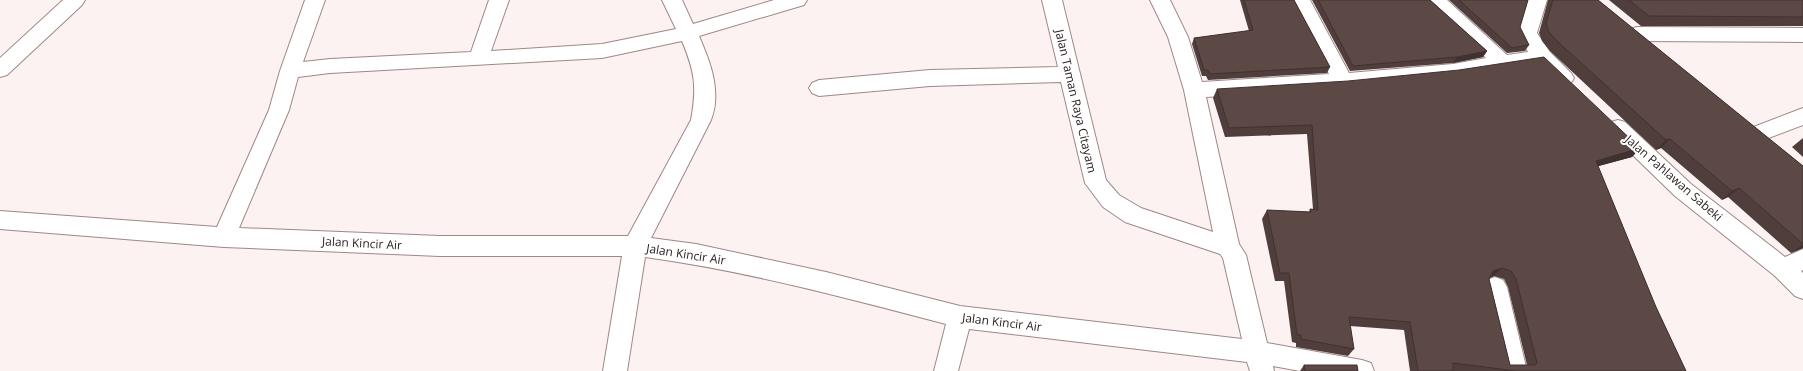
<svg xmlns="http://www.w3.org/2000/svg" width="1803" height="371" viewBox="0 0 1803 371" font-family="'Open Sans',sans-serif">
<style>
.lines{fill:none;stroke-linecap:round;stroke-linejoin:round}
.minor-casing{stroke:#9e8885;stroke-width:2}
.minor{fill:#fff;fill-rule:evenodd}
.wall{fill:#4f3e3b;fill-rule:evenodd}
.shaded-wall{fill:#403230}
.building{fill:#5c4845;stroke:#403230;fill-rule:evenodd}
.labels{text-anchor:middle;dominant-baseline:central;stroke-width:4;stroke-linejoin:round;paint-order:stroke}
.street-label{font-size:12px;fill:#2c2321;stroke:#fff}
</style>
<rect width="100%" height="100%" fill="#fcf2f1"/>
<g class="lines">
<defs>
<g id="minor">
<polygon points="63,0 85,0 82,5 7,75 0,77 0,58"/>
<path d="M305,0h20l-22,62 27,-3 141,-7 18,-52h20l-18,51 111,-7 74,-15 -14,-29h20l11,24 81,-24h33l-3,5 -105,31c9,21 18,43 16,66 0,6 -2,12 -4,18l-60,118 45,6 130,28 134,34 282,33 -19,-81 -3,-4 -95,-32 -22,-15 -18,-24 -24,-101 -131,4 -111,10 -7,-3 -3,-5 3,-5 7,-3 111,-10 128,-3 -16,-67h20l44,180 13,15 22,13 72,24 -29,-142 -16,-53 -18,-37h20l18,37 14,45 127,-8 -39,-74h20l39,73 104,-9 33,-6 -58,-53 -3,-5h22l60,55 21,-3 -11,-19 10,-33h20l-10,33 13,19 21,21 3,5 -3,5c-15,5 -24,-8 -33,-18l-85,13 -110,11 -137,8 33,147 7,11 21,88 95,17 9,3 3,8h-74l-27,-5 1,5h-24l-3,-9 -278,-33 -11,42h-24l12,-47c-99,-26 -199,-53 -301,-67l-18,114h-24l19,-115h-182l-216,-9 -224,-18v-18l217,16 52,-117 11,-39zM682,41c13,31 15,46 9,79l-63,116h-188l-201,-8 50,-118 9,-33 32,-4 272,-15z"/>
<polygon points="1637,27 1803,28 1803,42 1637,41 1630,39 1627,34 1630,29"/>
<polygon points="1803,108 1803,125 1758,142 1751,140 1747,134 1751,128"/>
<polygon points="1618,120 1625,122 1691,184 1785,257 1803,249 1803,270 1801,271 1803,273 1803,299 1795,296 1775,276 1675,196 1611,134 1607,128 1611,122"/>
<polygon points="1495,277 1503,280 1507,287 1527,371 1503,371 1483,287 1487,280"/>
</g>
</defs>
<use href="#minor" class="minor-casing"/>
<use href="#minor" class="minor"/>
</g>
<g class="wall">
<polygon points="1240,0 1294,0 1330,67 1327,73 1208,80 1206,76 1202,76 1192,44 1194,38 1249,31"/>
<polygon points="1312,0 1430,0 1487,51 1483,57 1453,63 1350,71"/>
<polygon points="1449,0 1528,0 1520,27 1529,45 1525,51 1507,53"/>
<polygon points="1548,0 1598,0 1803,166 1803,248 1791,253 1728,197 1722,200 1661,148 1656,150 1550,51 1542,41 1539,33"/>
<polygon points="1609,0 1803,0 1803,26 1641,26"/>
<path d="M1217,89l423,59 -8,9 -34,9 58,141 30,64h-276l-6,-41 -54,-4 4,23 -6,7 -52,-9v-4l-4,-1 -8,-61h-9l-13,-62 5,-9 42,2 1,-3h3l-6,-75 -82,3 -12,-39zM1494,276l10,3 4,8 19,78h-17l-21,-86 1,-1z"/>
<polygon points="1803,138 1803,157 1792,147"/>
<polygon points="1304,365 1358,371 1300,371"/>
</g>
<g class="shaded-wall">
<polygon points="1487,51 1483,57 1453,63 1457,57"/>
<polygon points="1670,139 1661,148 1656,150 1666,140"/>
<polygon points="1640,148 1632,157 1588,169 1596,161"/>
<polygon points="1739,188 1728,197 1722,200 1732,191"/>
<polygon points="1803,244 1803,248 1791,253"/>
<polygon points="1502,268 1494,276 1486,279 1493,271"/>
</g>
<g class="building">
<polygon points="1244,0 1294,0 1330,67 1210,74 1208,70 1204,70 1194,38 1253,30"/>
<polygon points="1318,0 1430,0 1487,51 1457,57 1353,66"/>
<polygon points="1459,0 1528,0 1520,27 1529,45 1512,48"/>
<polygon points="1553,0 1598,0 1803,166 1803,244 1739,188 1732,191 1670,139 1666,140 1557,41 1549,32 1546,23"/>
<polygon points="1629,0 1803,0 1803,17 1649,16"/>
<path d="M1544,57l96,91 -44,13 60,146 30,64h-170l-63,-8v8h-35l-8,-49 -61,-5 5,32 -53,-10v-4h-4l-8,-62h-9l-13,-63 44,2 -1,-3 8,1 -6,-85 -83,3 -12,-39 131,-8 111,-11zM1502,268l9,3 5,8 21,84 -2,2h-25l-21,-86 4,-8z"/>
<polygon points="1304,365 1357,365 1358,371 1305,371"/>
</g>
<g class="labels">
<g class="street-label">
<text transform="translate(1076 101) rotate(77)">Jalan Taman Raya Citayam</text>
<text transform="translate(1674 178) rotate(41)">Jalan Pahlawan Sabeki</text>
<text transform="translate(362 243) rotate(3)">Jalan Kincir Air</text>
<text transform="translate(686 254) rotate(9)">Jalan Kincir Air</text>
<text transform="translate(1002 322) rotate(7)">Jalan Kincir Air</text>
</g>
</g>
</svg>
